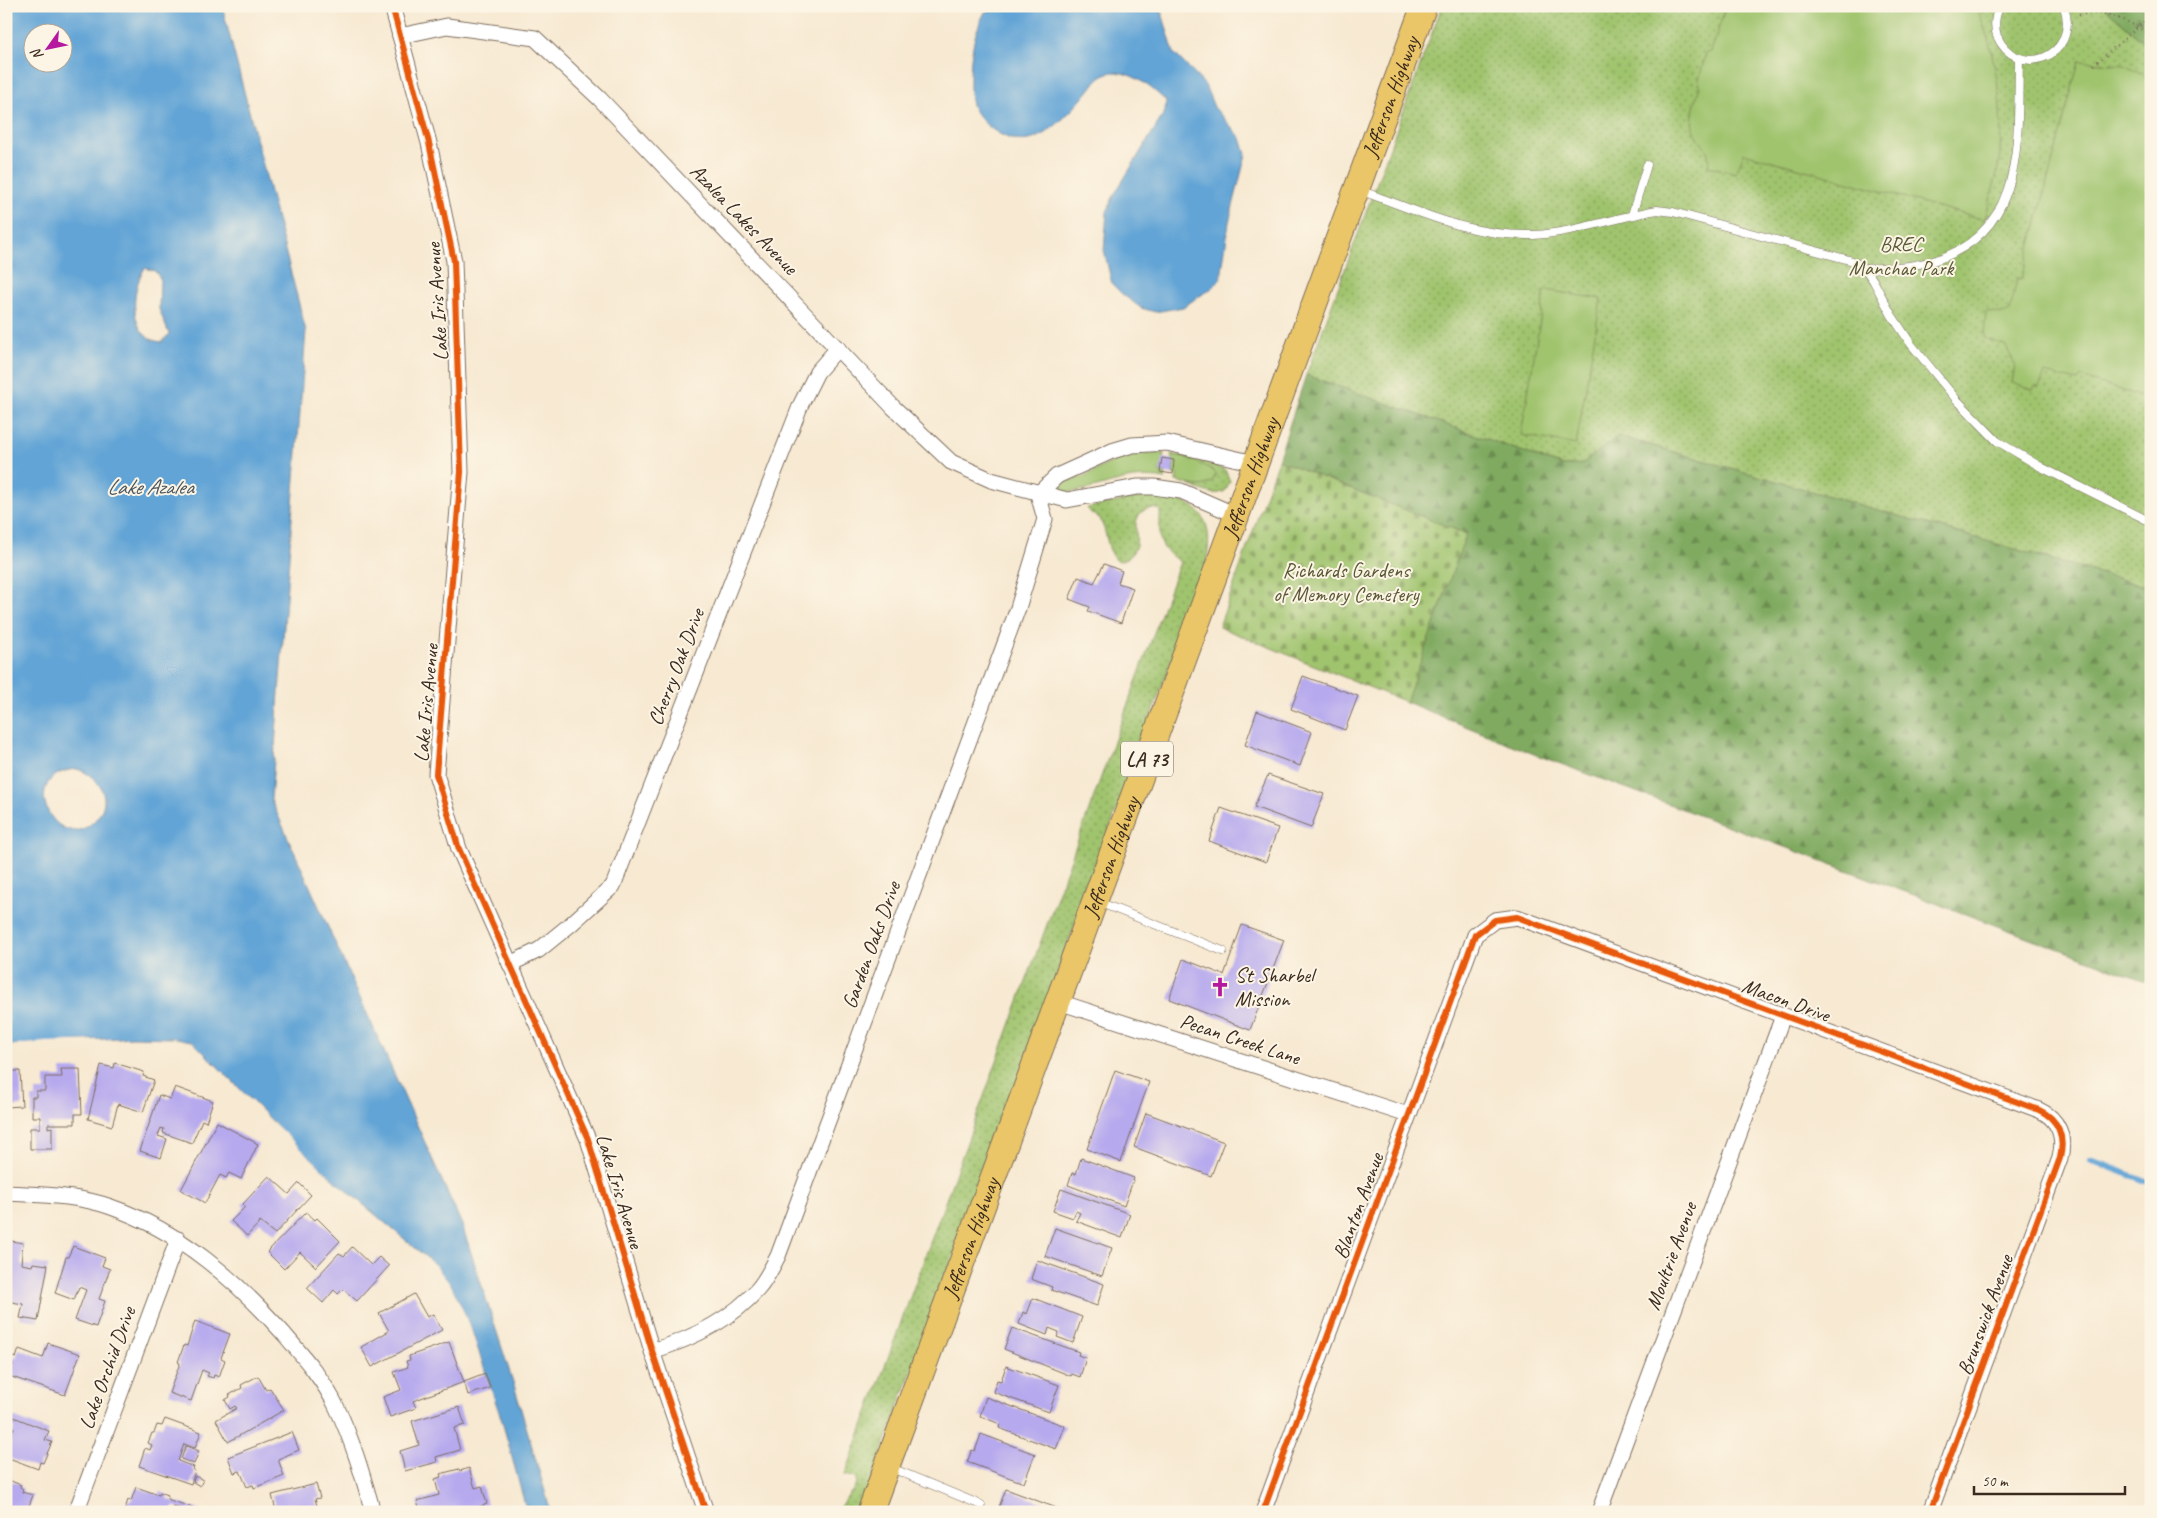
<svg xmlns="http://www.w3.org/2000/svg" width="2157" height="1518" viewBox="0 0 2157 1518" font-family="Caveat,sans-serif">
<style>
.grass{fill:url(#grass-dots);stroke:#6e7746}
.forest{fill:url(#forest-firs);stroke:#5e6a40}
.cemetery{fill:url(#cemetery-stones);stroke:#6e7746}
.garden{fill:#a0c46e;stroke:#6e7746}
.water{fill:#62a4d6;stroke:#4e677a;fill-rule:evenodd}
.pier{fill:#f7e9d2}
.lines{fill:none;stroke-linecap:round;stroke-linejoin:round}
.stream{stroke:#62a4d6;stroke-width:6}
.building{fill:#b6a9ee}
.service-casing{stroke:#7d6d5d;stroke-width:9}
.minor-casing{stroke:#7d6d5d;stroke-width:17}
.primary-casing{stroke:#7d6d5d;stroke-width:27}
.path{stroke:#7d6d5d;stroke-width:3;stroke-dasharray:1 4;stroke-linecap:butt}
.service{stroke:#fff;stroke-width:8}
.minor{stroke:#fff;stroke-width:15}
.primary{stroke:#eac669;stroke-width:25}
.cycleway-casing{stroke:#fcf5e5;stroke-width:9}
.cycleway{stroke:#e8590c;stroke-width:6}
.labels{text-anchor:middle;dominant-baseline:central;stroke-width:4;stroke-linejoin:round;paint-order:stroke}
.shield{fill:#fcf5e5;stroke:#75675a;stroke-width:1}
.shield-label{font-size:20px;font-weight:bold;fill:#3b2a1e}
.street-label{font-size:21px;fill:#3b2a1e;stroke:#fcf5e5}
.park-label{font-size:21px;fill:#595836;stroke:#fcf5e5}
.poi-label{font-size:21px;fill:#3b2a1e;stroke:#fcf5e5;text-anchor:start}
.water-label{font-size:22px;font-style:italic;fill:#49555e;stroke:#fcf5e5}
</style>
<defs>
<pattern id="grass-dots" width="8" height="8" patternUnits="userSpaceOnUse" patternTransform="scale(1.25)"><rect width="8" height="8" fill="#a0c46e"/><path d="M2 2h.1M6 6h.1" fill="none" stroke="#849f5a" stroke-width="1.8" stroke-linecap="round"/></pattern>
<pattern id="forest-firs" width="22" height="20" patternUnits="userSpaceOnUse" patternTransform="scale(1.25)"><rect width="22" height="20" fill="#80aa61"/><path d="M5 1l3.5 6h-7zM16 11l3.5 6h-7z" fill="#6a8b4f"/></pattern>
<pattern id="cemetery-stones" width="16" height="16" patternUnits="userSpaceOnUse" patternTransform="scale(1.25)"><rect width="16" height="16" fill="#a0c46e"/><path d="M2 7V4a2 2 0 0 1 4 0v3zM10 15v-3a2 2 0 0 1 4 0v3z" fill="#849f5a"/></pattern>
</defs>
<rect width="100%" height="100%" fill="#fcf5e5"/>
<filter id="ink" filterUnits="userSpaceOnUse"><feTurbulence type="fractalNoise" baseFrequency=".02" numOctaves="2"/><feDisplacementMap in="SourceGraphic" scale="10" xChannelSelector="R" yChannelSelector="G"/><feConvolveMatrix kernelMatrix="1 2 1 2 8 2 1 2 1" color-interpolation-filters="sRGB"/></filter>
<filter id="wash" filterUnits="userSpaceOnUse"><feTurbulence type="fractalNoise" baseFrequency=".0096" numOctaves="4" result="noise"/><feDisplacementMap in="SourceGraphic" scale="20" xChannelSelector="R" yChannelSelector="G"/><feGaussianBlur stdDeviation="1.12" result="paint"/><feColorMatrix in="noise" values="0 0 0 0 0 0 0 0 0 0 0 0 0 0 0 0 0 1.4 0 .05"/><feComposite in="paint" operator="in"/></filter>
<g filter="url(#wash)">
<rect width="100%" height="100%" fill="#f7e9d2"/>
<g class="grass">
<polygon points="1442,6 2103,6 2151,48 2151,588 1618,436 1582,464 1563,466 1306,375"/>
<path d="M1178,455l17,3 30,12 5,11 -5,10c-11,6 -24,-1 -36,-6 13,1 22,3 27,-11z"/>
<path d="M1147,496c52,1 70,21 58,72l-345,944h-22c4,-13 14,-17 19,-29l-2,-5 -10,-3 335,-913c-27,-19 -19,-24 -20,-52 -8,-3 -16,-2 -21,5 -6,9 -1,21 -3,31 -1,4 -5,9 -9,12 -16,12 -19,-17 -22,-26 -1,-5 -4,-9 -5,-14l-8,-4 -5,-6z"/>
</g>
<g class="forest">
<polygon points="2103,6 2151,6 2151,48"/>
<polygon points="1306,375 1563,466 1582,464 1618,436 2151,588 2151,983 1534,754 1406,702 1466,534 1278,460"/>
</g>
<polygon class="cemetery" points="1278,460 1466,534 1406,702 1219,627"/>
<g class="garden">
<path d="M1726,6h250c20,46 27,97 24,147 -2,22 -10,45 -15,67l-241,-67 -8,20 -28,-7c4,-20 -11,-22 -15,-38 -2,-14 3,-29 7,-42l-2,-2 8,-31 5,-1z"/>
<polygon points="2079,61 2124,65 2151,79 2151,400 2081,377 2078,381 2045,373 2039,387 2035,386 2033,390 2012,383 2015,364 2005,345 1984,338 1986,311 2003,314 2010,311 2017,279 2022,278"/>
<polygon points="1545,290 1601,299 1576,445 1521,435"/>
<path d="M1146,453h18l-4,19 6,1 -1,6c-11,-2 -21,-2 -32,-1 -17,2 -62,20 -76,12v-4l2,-2 23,-7 34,-17z"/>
<path d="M1171,454l14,3 28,13 3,4c-6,18 -25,11 -40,7l1,-7h-4l1,-13 -2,-1z"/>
</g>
<g class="water">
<path d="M6,6h216l84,325 -35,469 191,425 52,160 37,127h-24l-25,-91 -33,-98 -18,-38 -16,-20 -102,-86 -47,-44 -93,-93 -19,-4 -42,-1 -126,9zM32,32h30v30h-30zM145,268l10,3 5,7 -1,31 10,25 -7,8c-34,-2 -32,-53 -17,-74zM77,769c22,7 37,30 19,50 -36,42 -85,-45 -19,-50z"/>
<path d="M1005,6h155l14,47 31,32 9,22 27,31 5,16 -17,68 -8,56 -9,10 -29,19 -28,5 -14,-4 -19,-14 -10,-10 -8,-34 3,-38 7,-17 51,-83 1,-11c-14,-13 -33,-29 -53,-29 -3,0 -11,3 -14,6 -5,4 -9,12 -14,17 -12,15 -34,38 -52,44 -21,7 -47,-10 -58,-28 -6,-9 -5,-23 -5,-33 0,-23 4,-46 15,-66z"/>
</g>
<g class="pier">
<polygon points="173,1038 193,1042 234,1085 333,1179 331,1181 284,1137 192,1044 185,1042 172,1041"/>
<polygon points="98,1040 98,1042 6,1049 6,1046 45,1042"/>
<polygon points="373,1214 435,1265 451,1285 469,1323 508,1444 506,1445 466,1324 449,1287 433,1267 372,1215"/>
</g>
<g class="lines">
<polyline class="stream" points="2091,1160 2151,1183"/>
</g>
<g id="blocks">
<g class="building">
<polygon points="1162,458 1174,460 1173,474 1160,472"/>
<polygon points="1104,564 1122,571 1118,583 1133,588 1121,623 1088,611 1090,607 1069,599 1078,577 1094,583"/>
<polygon points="1303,676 1358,696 1345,730 1291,709"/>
<polygon points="1257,711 1312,732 1300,766 1245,745"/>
<polygon points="1268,775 1324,794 1311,828 1254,807"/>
<polygon points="1221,808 1278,828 1266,862 1209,841"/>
<polygon points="1242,925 1284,940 1250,1030 1169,999 1183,959 1224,975"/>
<polygon points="115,1063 144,1072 143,1076 154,1080 143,1112 118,1104 112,1126 88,1119 101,1065 114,1068"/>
<polygon points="61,1069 80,1069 82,1114 75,1114 75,1124 48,1124 48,1128 52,1127 52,1149 30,1149 30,1128 40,1128 40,1117 32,1117 32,1097 36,1097 36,1091 45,1091 45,1077 62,1077"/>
<polygon points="1115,1070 1149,1082 1121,1162 1087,1149"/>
<polygon points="6,1071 20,1071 22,1106 6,1107"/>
<polygon points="175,1087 213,1101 206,1122 202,1120 192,1143 163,1133 164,1129 161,1128 158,1136 167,1139 161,1158 140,1151 159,1095 170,1099"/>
<polygon points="1146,1113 1224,1142 1211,1176 1134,1147"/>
<polygon points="217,1122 258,1144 241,1179 229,1173 226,1178 220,1175 205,1203 181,1190"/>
<polygon points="1081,1158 1134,1178 1124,1206 1068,1185 1072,1173 1076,1174"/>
<polygon points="269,1176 289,1194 299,1183 311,1195 275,1234 260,1222 247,1236 231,1221 245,1207 242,1205"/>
<polygon points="1061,1189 1130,1214 1122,1238 1076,1221 1080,1213 1076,1211 1073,1218 1053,1211"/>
<polygon points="306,1212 315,1220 317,1218 340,1241 316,1267 300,1252 284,1269 267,1252"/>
<polygon points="1055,1228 1112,1248 1102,1276 1045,1256"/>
<polygon points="6,1240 23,1243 21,1264 32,1266 33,1263 48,1265 38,1321 20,1318 23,1304 6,1301"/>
<polygon points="73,1246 105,1258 102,1266 110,1269 99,1299 105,1301 96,1327 75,1320 86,1290 79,1287 74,1300 55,1293 66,1257 68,1257"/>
<polygon points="352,1247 371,1265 379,1257 389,1266 357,1301 343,1289 338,1294 334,1290 323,1303 307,1288 339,1253 344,1256"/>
<polygon points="1037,1260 1104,1284 1097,1306 1051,1290 1052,1287 1031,1279"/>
<polygon points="414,1294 427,1317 433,1314 442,1330 372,1367 361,1347 389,1331 379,1313"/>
<polygon points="1033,1298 1082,1317 1073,1343 1057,1337 1059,1332 1049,1328 1047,1335 1019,1324 1023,1312 1027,1314"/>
<polygon points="195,1321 230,1334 221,1358 225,1360 219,1377 214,1375 213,1378 207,1376 209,1373 202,1370 191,1401 169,1393 180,1363 178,1362 184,1345 187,1346"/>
<polygon points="1012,1328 1079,1352 1078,1355 1086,1358 1080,1377 1072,1374 1071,1376 1004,1349"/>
<polygon points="449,1342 464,1382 413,1401 416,1408 390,1417 383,1397 401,1390 394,1372 408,1367 406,1361 410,1360 409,1356"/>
<polygon points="48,1343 80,1354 65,1395 9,1376 13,1364 10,1363 13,1357 16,1358 19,1349 43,1358"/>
<polygon points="1006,1366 1059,1385 1049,1412 993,1392 997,1380 1001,1381"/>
<polygon points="485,1374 490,1388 468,1395 464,1382"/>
<polygon points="258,1376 266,1390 270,1388 284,1410 228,1442 216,1420 237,1408 235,1406 230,1409 225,1400 230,1397 229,1395 242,1388 241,1385"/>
<polygon points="986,1397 1065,1426 1056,1449 999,1428 1000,1424 980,1416"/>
<polygon points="459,1407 465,1425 454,1428 460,1450 436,1457 437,1462 405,1471 400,1451 419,1445 412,1421"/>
<polygon points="6,1414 49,1431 45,1440 52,1442 43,1463 40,1462 38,1469 6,1457 6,1440 8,1441 14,1428 6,1425"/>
<polygon points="165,1419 201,1432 195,1448 184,1444 178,1461 194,1467 193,1470 195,1471 191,1484 139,1466 145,1448 150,1450 152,1445 148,1443 152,1433 154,1433 157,1425 162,1426"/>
<polygon points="292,1432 299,1450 278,1459 284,1476 254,1488 253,1485 247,1487 240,1471 234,1473 228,1457"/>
<polygon points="981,1434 1035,1454 1024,1483 967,1462 972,1450 975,1451"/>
<polygon points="186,1446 199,1451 194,1464 181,1459"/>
<polygon points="469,1468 475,1488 482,1486 487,1504 465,1512 420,1512 417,1501 439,1495 435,1479 441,1477 440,1474 459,1469 460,1471"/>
<polygon points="195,1476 203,1480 200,1486 193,1482"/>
<polygon points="6,1479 21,1485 20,1487 23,1489 22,1492 33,1495 27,1512 6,1512"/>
<polygon points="316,1484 320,1498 315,1499 319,1512 284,1512 283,1509 276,1511 272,1495"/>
<polygon points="136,1487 159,1495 160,1492 168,1495 167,1499 206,1512 184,1512 184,1510 173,1506 171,1512 124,1512 128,1500 131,1501"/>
<polygon points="1006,1489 1062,1510 1061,1512 997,1512"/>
</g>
</g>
</g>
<g filter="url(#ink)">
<use href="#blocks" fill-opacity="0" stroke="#7d6d5d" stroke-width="1"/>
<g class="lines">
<defs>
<g id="service">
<path d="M2000,6c-5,9 -6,20 -3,30 19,44 84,23 67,-30"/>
<path d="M1359,190c59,21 111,47 175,45 38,-2 85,-18 123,-25l16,2 180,49 12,8 8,11 18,34 20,30 45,55 41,42 44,26 110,55"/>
<polyline points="1632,215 1647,165"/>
<path d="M1865,269c22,-1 46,-2 68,-8 95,-29 84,-123 86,-203"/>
<polyline points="1098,902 1223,951"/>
<polyline points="889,1467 981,1505"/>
</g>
<g id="minor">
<polyline points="392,6 429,143 454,261 461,472 436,774 459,849 588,1139 652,1351 706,1512"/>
<polyline points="400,36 447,26 535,38 600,99 893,407 951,462 991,480 1067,500 1137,487 1154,487 1181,491 1236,515"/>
<polyline points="1038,494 1057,476 1112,451 1132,445 1167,443 1255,463"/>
<polyline points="510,964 539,950 571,924 613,886 801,404 817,372 838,348"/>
<polyline points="1059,1002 1408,1115"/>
<path d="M6,1193c35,2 72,2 105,14 69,24 125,73 173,127 19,22 40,46 53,74 16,33 26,69 36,104"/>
<path d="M652,1351c40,-12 78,-30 106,-62 8,-9 14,-22 20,-33l240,-648 27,-89 -7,-25"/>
<polyline points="76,1512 178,1239"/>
<path d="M1263,1512l212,-577 20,-15 22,-3 522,193c20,9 26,27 21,48l-130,354"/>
<polyline points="1599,1512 1783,1016"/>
</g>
<g id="primary">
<path id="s1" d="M870,1512l554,-1506"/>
</g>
</defs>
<use href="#service" class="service-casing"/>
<use href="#minor" class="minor-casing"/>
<use href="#primary" class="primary-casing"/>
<g class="path">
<path d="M2079,15c28,-7 47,7 72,19"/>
<polyline points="2094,65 2151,16"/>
</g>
<use href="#service" class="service"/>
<use href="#minor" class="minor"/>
<use href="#primary" class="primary"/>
<defs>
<g id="cycleway">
<polyline points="392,6 429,143 454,261 461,472 436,774 459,849 588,1139 652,1351 706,1512"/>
<path d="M1263,1512l212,-577 20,-15 22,-3 522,193c20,9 26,27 21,48l-130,354"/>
</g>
</defs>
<use href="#cycleway" class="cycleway-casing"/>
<use href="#cycleway" class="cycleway"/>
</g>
</g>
<defs>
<symbol id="church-bare" viewBox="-9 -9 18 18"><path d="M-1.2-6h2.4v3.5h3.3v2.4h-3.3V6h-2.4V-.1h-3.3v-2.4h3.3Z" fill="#b5179e" stroke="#fcf5e5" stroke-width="2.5" paint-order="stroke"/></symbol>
</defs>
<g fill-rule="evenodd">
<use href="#church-bare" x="1206" y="973" width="28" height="28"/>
</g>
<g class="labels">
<rect class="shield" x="1121" y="741.5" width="52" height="35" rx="4"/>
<g class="shield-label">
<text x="1147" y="759">LA 73</text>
</g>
<g class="street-label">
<text stroke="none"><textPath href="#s1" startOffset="1508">Jefferson Highway</textPath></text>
<text transform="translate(744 219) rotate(46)">Azalea Lakes Avenue</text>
<text transform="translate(437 302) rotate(-94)">Lake Iris Avenue</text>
<text stroke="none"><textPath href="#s1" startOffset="1102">Jefferson Highway</textPath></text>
<text transform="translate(676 667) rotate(-69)">Cherry Oak Drive</text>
<text transform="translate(426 703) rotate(-85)">Lake Iris Avenue</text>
<text stroke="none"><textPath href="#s1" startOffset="698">Jefferson Highway</textPath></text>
<text transform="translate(871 945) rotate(-70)">Garden Oaks Drive</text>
<text transform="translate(1786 1000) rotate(20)">Macon Drive</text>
<text transform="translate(1240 1039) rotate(18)">Pecan Creek Lane</text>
<text transform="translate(620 1191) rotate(73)">Lake Iris Avenue</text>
<text transform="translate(1358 1206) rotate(-70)">Blanton Avenue</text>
<text stroke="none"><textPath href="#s1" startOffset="292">Jefferson Highway</textPath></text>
<text transform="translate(1671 1256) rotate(-70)">Moultrie Avenue</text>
<text transform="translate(1985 1315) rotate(-70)">Brunswick Avenue</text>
<text transform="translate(107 1368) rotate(-70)">Lake Orchid Drive</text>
</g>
<g class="park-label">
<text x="1901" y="244">BREC<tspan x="1901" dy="24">Manchac Park</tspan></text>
<text x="1346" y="570">Richards Gardens<tspan x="1346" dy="24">of Memory Cemetery</tspan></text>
</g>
<g class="poi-label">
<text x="1235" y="975">St Sharbel<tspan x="1235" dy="24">Mission</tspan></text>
</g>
<g class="water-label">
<text x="150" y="487">Lake Azalea</text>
</g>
</g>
<rect width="2157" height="1518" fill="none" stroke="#fcf5e5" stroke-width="25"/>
<g transform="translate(48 48) rotate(237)"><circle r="24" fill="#fcf5e5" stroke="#afa495"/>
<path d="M0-4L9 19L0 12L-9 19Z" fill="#b5179e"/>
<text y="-8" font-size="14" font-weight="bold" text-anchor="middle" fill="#3b2a1e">N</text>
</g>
<path d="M1974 1486v8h151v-8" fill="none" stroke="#3b2a1e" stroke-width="2.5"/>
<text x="1982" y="1486" font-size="15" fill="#3b2a1e" stroke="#fcf5e5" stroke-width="4" paint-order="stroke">50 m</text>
</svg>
